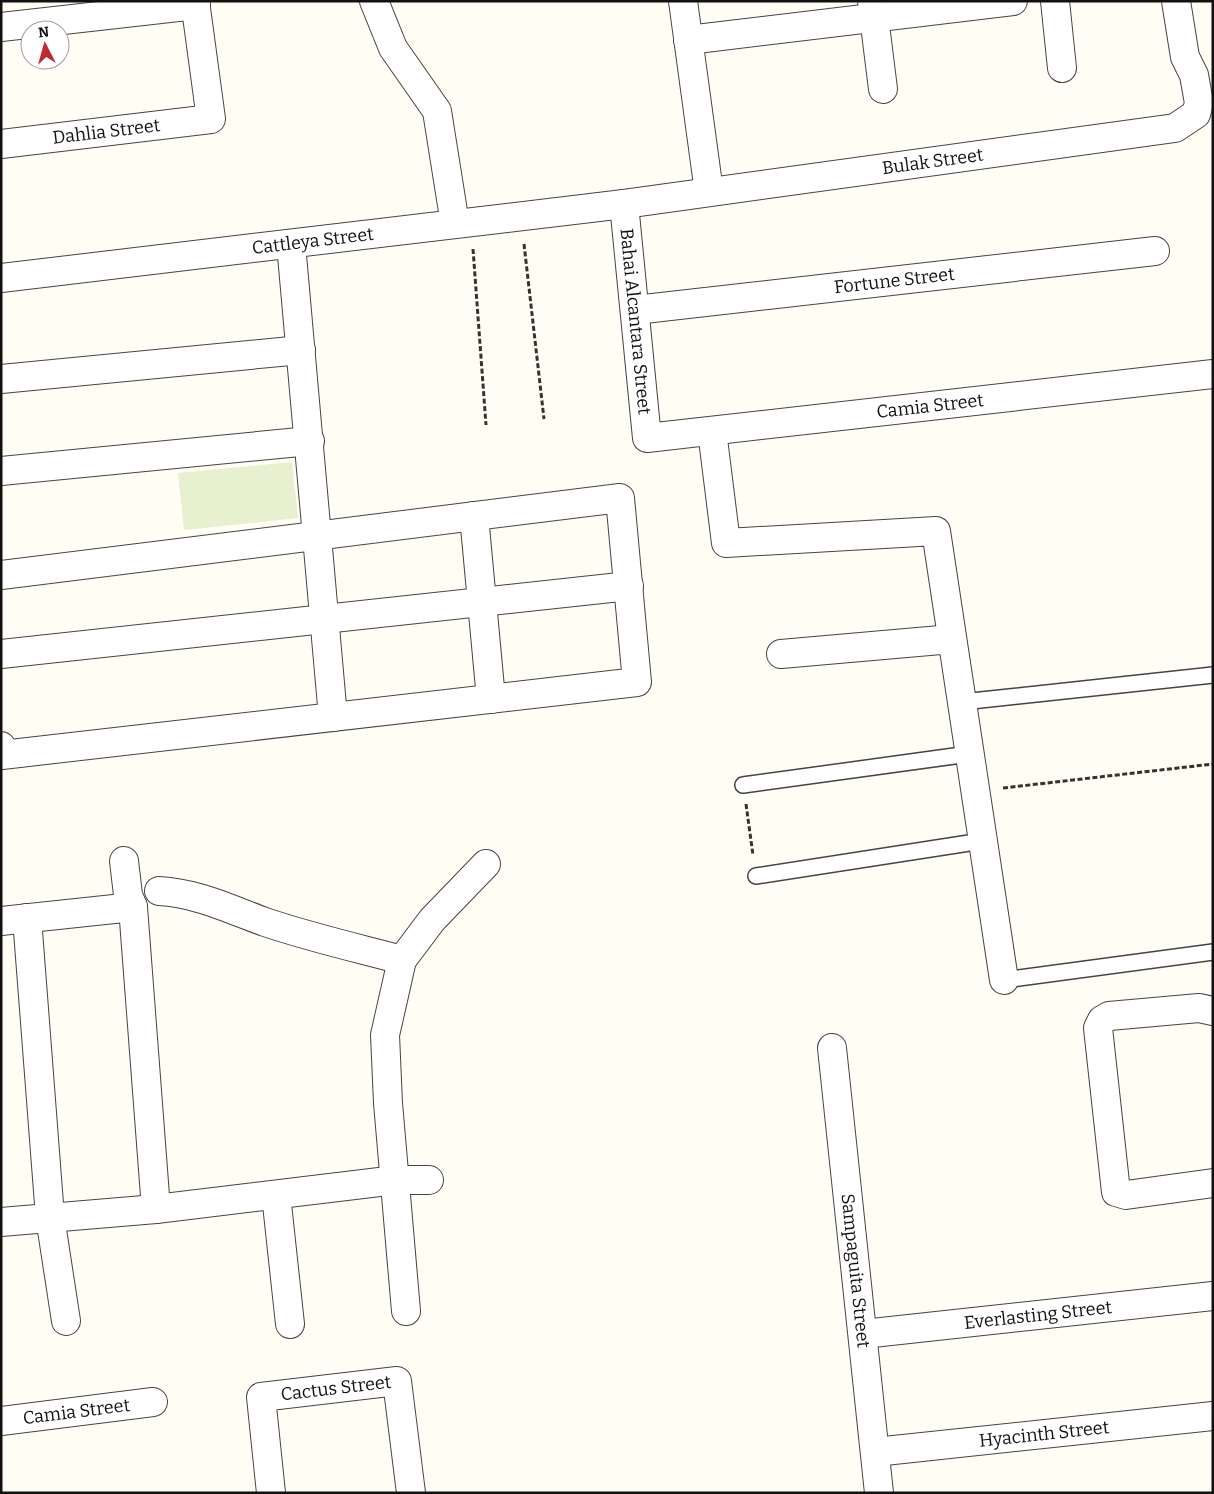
<svg xmlns="http://www.w3.org/2000/svg" width="1214" height="1494" viewBox="0 0 1214 1494" font-family="Bitter,serif">
<style>
.pitch{fill:#e7f1cf}
.lines{fill:none;stroke-linecap:round;stroke-linejoin:round}
.service-casing{stroke:#444;stroke-width:18}
.minor-casing{stroke:#444;stroke-width:30}
.path{stroke:#333;stroke-width:3;stroke-dasharray:5 2.5;stroke-linecap:butt}
.service{stroke:#fff;stroke-width:15}
.minor{stroke:#fff;stroke-width:28}
.labels{text-anchor:middle;dominant-baseline:central;stroke-width:5;stroke-linejoin:round;paint-order:stroke}
.street-label{font-size:18px;fill:#111;stroke:#fff}
</style>
<rect width="100%" height="100%" fill="#fffdf4"/>
<polygon class="pitch" points="292,462 298,518 184,530 178,473"/>
<g class="lines">
<defs>
<g id="service">
<polyline points="962,702 1213,675"/>
<polyline points="743,785 969,754"/>
<polyline points="756,876 982,841"/>
<polyline points="1004,980 1213,952"/>
</g>
<g id="minor">
<polyline points="374,1 393,48 437,111 455,224"/>
<polyline points="683,1 709,192"/>
<polyline points="872,1 883,89"/>
<polyline points="1055,1 1062,68"/>
<polyline points="1,27 196,5"/>
<polyline points="688,40 1013,1"/>
<path id="s1" d="M1,144l210,-25 -16,-118"/>
<path id="s2" d="M624,204l23,234 566,-64"/>
<polyline points="291,244 333,717"/>
<path id="s3" d="M1,278l623,-74 551,-76 21,-14 3,-11 -5,-28 -9,-18 -9,-56"/>
<path id="s4" d="M635,310l520,-59"/>
<polyline points="1,379 301,350"/>
<polyline points="712,431 726,543 936,531 1004,980"/>
<polyline points="1,471 310,441"/>
<polyline points="474,516 491,699"/>
<polyline points="1,575 620,498 637,682 2,755 1,746"/>
<polyline points="1,654 629,586"/>
<polyline points="781,654 952,639"/>
<polyline points="124,861 128,895 133,907 156,1209"/>
<path d="M159,891c38,2 70,18 106,31 44,15 92,26 137,38"/>
<polyline points="27,918 50,1217 66,1321"/>
<polyline points="1,921 133,907"/>
<polyline points="1213,1011 1199,1008 1109,1016 1102,1020 1098,1028 1116,1192 1126,1195 1213,1183"/>
<path id="s5" d="M832,1048l47,445"/>
<polyline points="276,1195 290,1324"/>
<polyline points="1,1222 156,1209 396,1180 429,1180"/>
<polyline points="406,1311 388,1103 385,1035 402,960 432,920 486,864"/>
<path id="s6" d="M863,1334l350,-38"/>
<path id="s7" d="M1,1421l152,-19"/>
<path id="s8" d="M875,1452l338,-36"/>
<path id="s9" d="M271,1493l-10,-96 136,-16 14,112"/>
</g>
</defs>
<use href="#service" class="service-casing"/>
<use href="#minor" class="minor-casing"/>
<g class="path">
<polyline points="524,244 544,419"/>
<polyline points="473,249 486,425"/>
<polyline points="1003,788 1213,764"/>
<polyline points="746,804 753,855"/>
</g>
<use href="#service" class="service"/>
<use href="#minor" class="minor"/>
</g>
<g class="labels">
<g class="street-label">
<text stroke="none"><textPath href="#s1" startOffset="106">Dahlia Street</textPath></text>
<text stroke="none"><textPath href="#s3" startOffset="939">Bulak Street</textPath></text>
<text stroke="none"><textPath href="#s3" startOffset="314">Cattleya Street</textPath></text>
<text stroke="none"><textPath href="#s4" startOffset="261">Fortune Street</textPath></text>
<text stroke="none"><textPath href="#s2" startOffset="118">Bahai Alcantara Street</textPath></text>
<text stroke="none"><textPath href="#s2" startOffset="520">Camia Street</textPath></text>
<text stroke="none"><textPath href="#s5" startOffset="224">Sampaguita Street</textPath></text>
<text stroke="none"><textPath href="#s6" startOffset="176">Everlasting Street</textPath></text>
<text stroke="none"><textPath href="#s9" startOffset="172">Cactus Street</textPath></text>
<text stroke="none"><textPath href="#s7" startOffset="76">Camia Street</textPath></text>
<text stroke="none"><textPath href="#s8" startOffset="170">Hyacinth Street</textPath></text>
</g>
</g>
<rect width="1214" height="1494" fill="none" stroke="#111111" stroke-width="5"/>
<g transform="translate(45 45) rotate(354)"><circle r="24" fill="#ffffff" stroke="#a0a0a0"/>
<path d="M0-4L9 19L0 12L-9 19Z" fill="#c22834"/>
<text y="-8" font-size="14" font-weight="bold" text-anchor="middle" fill="#111111">N</text>
</g>
</svg>
